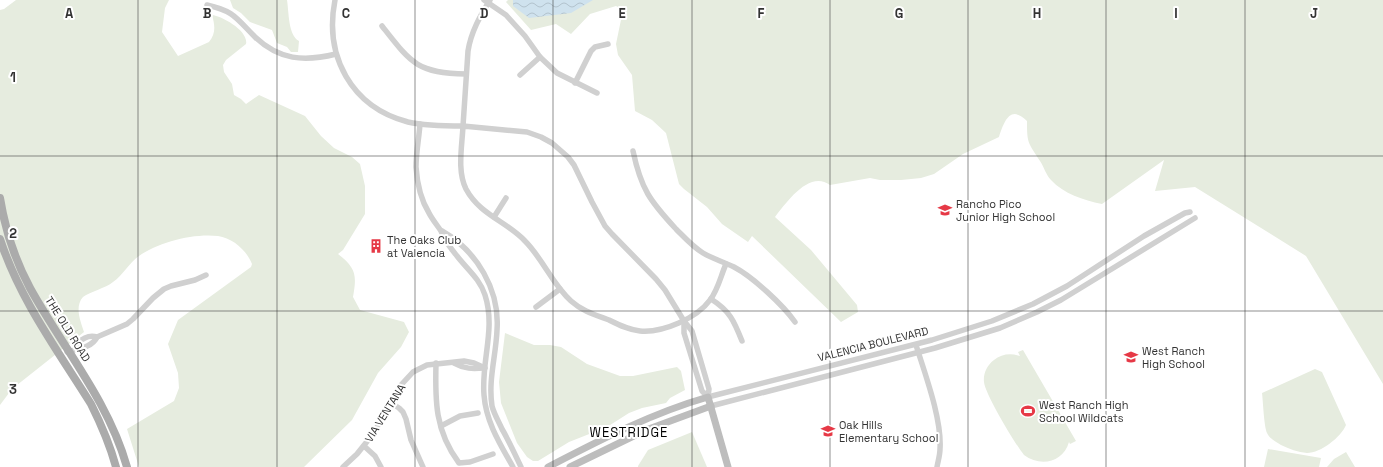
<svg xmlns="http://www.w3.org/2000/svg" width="1383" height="467" viewBox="0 0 1383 467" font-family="'Space Grotesk',sans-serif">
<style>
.grass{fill:#e6ecdf}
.water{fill:url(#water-waves)}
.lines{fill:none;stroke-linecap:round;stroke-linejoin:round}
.street{stroke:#d0d0d0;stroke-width:5.5}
.secondary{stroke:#bdbdbd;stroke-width:7}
.primary{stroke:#ababab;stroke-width:8}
.grid{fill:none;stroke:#333;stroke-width:1;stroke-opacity:0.55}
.labels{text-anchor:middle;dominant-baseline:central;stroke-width:4;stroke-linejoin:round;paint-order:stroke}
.poi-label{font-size:11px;fill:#333;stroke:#fff;text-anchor:start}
.street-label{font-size:11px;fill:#333;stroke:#fff}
.quarter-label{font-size:13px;letter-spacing:1px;fill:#000;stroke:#fff}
.grid-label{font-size:13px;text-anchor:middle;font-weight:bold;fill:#333;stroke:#fff;stroke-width:4;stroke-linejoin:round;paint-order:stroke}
</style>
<defs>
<pattern id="water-waves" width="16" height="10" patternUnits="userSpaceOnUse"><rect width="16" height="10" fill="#cfe2ee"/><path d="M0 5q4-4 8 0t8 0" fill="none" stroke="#b2c2cd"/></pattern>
</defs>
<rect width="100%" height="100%" fill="#fff"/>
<g class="grass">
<path d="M16,0h153l-4,8 -3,24 16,24 31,-14c7,-9 6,-16 3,-27 10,1 37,16 34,29l-20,16 -3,5 1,7 8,12 2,11 7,4 5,5 13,-9 46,21 16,20 13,12 18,9 8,7 5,22v28l-22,36 -5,4c18,14 19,21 15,43l7,13 44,12 5,10 -8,15 -23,26 -26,47 -48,47h-165l-12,-38 47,-28 5,-13 -1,-15 -10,-29 10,-24 73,-53 1,-3c-5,-13 -19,-26 -34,-28 -24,-3 -60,6 -79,20 -10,7 -16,19 -26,26 -7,6 -24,10 -30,15 -9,10 -2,25 1,35l-72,57 -12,16v-395l4,-1z"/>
<path d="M230,0h57c2,12 1,35 12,41l-1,11h-7l-4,-5 -10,-4 -5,-13 -22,-8 -9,-9 -8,-5z"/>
<path d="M508,0h875v384l-77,-128 -111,-69 -40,4 9,-31 -62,44c-19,-4 -38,-10 -51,-24 -5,-5 -7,-13 -11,-19 -12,-19 -13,-17 -13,-40 -17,-17 -23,1 -28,16l-36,17 -29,20 -13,4 -20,2h-21l-10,-2 -40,7c-21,-15 -43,17 -55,32l36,33 46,55 1,7 -17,10 -89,-86 -4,6 -26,-18 -15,-17 -23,-18 -5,-5 -13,-51 -14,-13 -17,-9 -3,-36 -14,-20 -2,-11 7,-34 -7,-4 -26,8 -19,20 -15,-10 -25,6 -25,-28z"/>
<polygon points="505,333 534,345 550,345 561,347 587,364 620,376 633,376 677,367 681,371 685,390 670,398 666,403 642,408 629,413 607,427 569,442 538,461 533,461 527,457 517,443 501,403 499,382"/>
<path d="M1023,350l53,91 -6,3 -1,-2c-6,21 -29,25 -45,13 -9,-11 -39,-61 -40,-73 -1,-8 3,-17 10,-22 7,-6 17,-7 26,-4l-2,-4z"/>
<path d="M1315,369l7,3 24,53c-5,12 -25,28 -39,28 -9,-1 -18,-4 -26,-8 -5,-3 -12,-7 -14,-12 -3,-7 -4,-32 -5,-40z"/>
<polygon points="692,432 707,467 638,467 638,466 648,450"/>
<polygon points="1268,449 1321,458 1319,467 1264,467"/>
<polygon points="1346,452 1355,467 1327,467 1334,459"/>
</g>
<polygon class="water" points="513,0 593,0 571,13 529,18 513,6"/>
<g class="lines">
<g class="street">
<path d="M335,0c-11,56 16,107 73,122 18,4 37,4 55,4l5,-75c3,-19 12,-35 22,-51"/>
<polyline points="484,0 506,15 525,36 540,57 557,73 597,93"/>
<path d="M207,5c27,6 29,13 48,32 24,23 49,25 81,17"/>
<path d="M382,26c29,37 35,47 84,48"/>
<polyline points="520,75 540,57"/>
<polyline points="575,83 591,51 595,47 608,44"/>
<path d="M420,124c-1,14 -4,29 -4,43 1,15 5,33 13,46 3,6 8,12 12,18 1,2 2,6 4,8 3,6 8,12 12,17 10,13 23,23 28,39 11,34 -4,66 -1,100 2,27 16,49 29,72"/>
<path d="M633,151c8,38 17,50 43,78 9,9 17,18 27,24 10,6 21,9 31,14 19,10 49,38 61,55"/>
<polyline points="494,217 506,198"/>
<path d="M442,231c35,20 58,59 55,99 -1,26 -9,50 -5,76 2,8 7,16 10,23 7,12 13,25 19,38"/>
<path d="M711,299c19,12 23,22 31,42"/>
<polyline points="536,307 560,289"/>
<polyline points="684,321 684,333 702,391 708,397"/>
<path d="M916,345c9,29 26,74 24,104 0,6 -2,12 -3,18"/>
<path d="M78,348v-5c5,-5 12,-8 19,-6l30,-13 6,-5 20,-21 11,-9 7,-3 24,-6 11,-5"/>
<path d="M67,352c9,-3 25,-4 30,-15"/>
<path d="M436,363c-1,38 -1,68 23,100l11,-1 23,-8"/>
<path d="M454,363c11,6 18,6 30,5"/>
<path d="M708,397l1,-8 -17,-58 -8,-10 -19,-31 -9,-11 -44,-45 -7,-8 -13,-24 -18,-37 -6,-8 -16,-14 -11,-6 -14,-5 -64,-6c-1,21 -6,45 3,63 14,26 40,32 59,52 18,18 27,43 46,60 11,10 25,14 38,19 10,5 20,10 31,11 23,2 57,-13 70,-31 8,-10 11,-25 16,-36"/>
<polyline points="708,397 932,340 992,321 1033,304 1067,286 1144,236 1185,213 1190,212"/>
<polyline points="391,403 399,408 403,412 406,419 411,440 423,467"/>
<polyline points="711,406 935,348 1000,328 1037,312 1061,300 1195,218"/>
<polyline points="441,426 460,416 478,413"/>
<polyline points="364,446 375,456 381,467"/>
<polyline points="343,467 357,454 373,434 401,385 413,372 427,365 464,361 474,363 485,368"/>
</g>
<g class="secondary">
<path d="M548,467c52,-27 104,-54 160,-70l20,70"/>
<polyline points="570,467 646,430 711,406"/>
</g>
<g class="primary">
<path d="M0,198c5,31 15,62 30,90 33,60 78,112 97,179"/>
<path d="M0,239c20,61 58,112 91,165 10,20 19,41 25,63"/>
</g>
</g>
<path class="grid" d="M138,0v467M277,0v467M415,0v467M553,0v467M692,0v467M830,0v467M968,0v467M1106,0v467M1245,0v467M0,156h1383M0,311h1383"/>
<defs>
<symbol id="school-bare" viewBox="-9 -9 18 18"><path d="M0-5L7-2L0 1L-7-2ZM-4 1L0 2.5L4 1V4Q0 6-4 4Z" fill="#e63946" stroke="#fff" stroke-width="2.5" paint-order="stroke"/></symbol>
<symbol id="building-bare" viewBox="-9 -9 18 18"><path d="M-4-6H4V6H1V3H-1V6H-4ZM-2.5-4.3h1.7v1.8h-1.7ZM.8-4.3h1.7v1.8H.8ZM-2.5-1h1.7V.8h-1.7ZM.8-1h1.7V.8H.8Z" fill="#e63946" stroke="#fff" stroke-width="2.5" paint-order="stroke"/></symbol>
<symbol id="stadium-bare" viewBox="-9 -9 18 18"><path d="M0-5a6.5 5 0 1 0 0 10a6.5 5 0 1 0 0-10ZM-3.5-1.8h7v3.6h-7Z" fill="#e63946" stroke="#fff" stroke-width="2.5" paint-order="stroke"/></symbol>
</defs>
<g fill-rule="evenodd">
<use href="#school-bare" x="935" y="200" width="20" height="20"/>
<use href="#building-bare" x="366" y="236" width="20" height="20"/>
<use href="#school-bare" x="1121" y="347" width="20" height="20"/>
<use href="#stadium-bare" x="1018" y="401" width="20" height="20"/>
<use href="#school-bare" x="818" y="421" width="20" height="20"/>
</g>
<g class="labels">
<g class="poi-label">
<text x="956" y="204">Rancho Pico<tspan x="956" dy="13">Junior High School</tspan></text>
<text x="387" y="240">The Oaks Club<tspan x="387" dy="13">at Valencia</tspan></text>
<text x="1142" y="351">West Ranch<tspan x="1142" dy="13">High School</tspan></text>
<text x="1039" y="405">West Ranch High<tspan x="1039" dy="13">School Wildcats</tspan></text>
<text x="839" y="425">Oak Hills<tspan x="839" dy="13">Elementary School</tspan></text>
</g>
<g class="street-label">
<text transform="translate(68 329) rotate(58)">THE OLD ROAD</text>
<text transform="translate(873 344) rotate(-14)">VALENCIA BOULEVARD</text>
<text transform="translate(385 413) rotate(-58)">VIA VENTANA</text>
</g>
<g class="quarter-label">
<text x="629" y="432">WESTRIDGE</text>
</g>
</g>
<g class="grid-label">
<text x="69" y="18">A</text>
<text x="207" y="18">B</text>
<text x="346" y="18">C</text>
<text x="484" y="18">D</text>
<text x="622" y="18">E</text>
<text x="761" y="18">F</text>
<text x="899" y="18">G</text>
<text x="1037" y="18">H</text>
<text x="1176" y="18">I</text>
<text x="1314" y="18">J</text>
<text x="13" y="82">1</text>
<text x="13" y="238">2</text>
<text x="13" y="394">3</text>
</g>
</svg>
